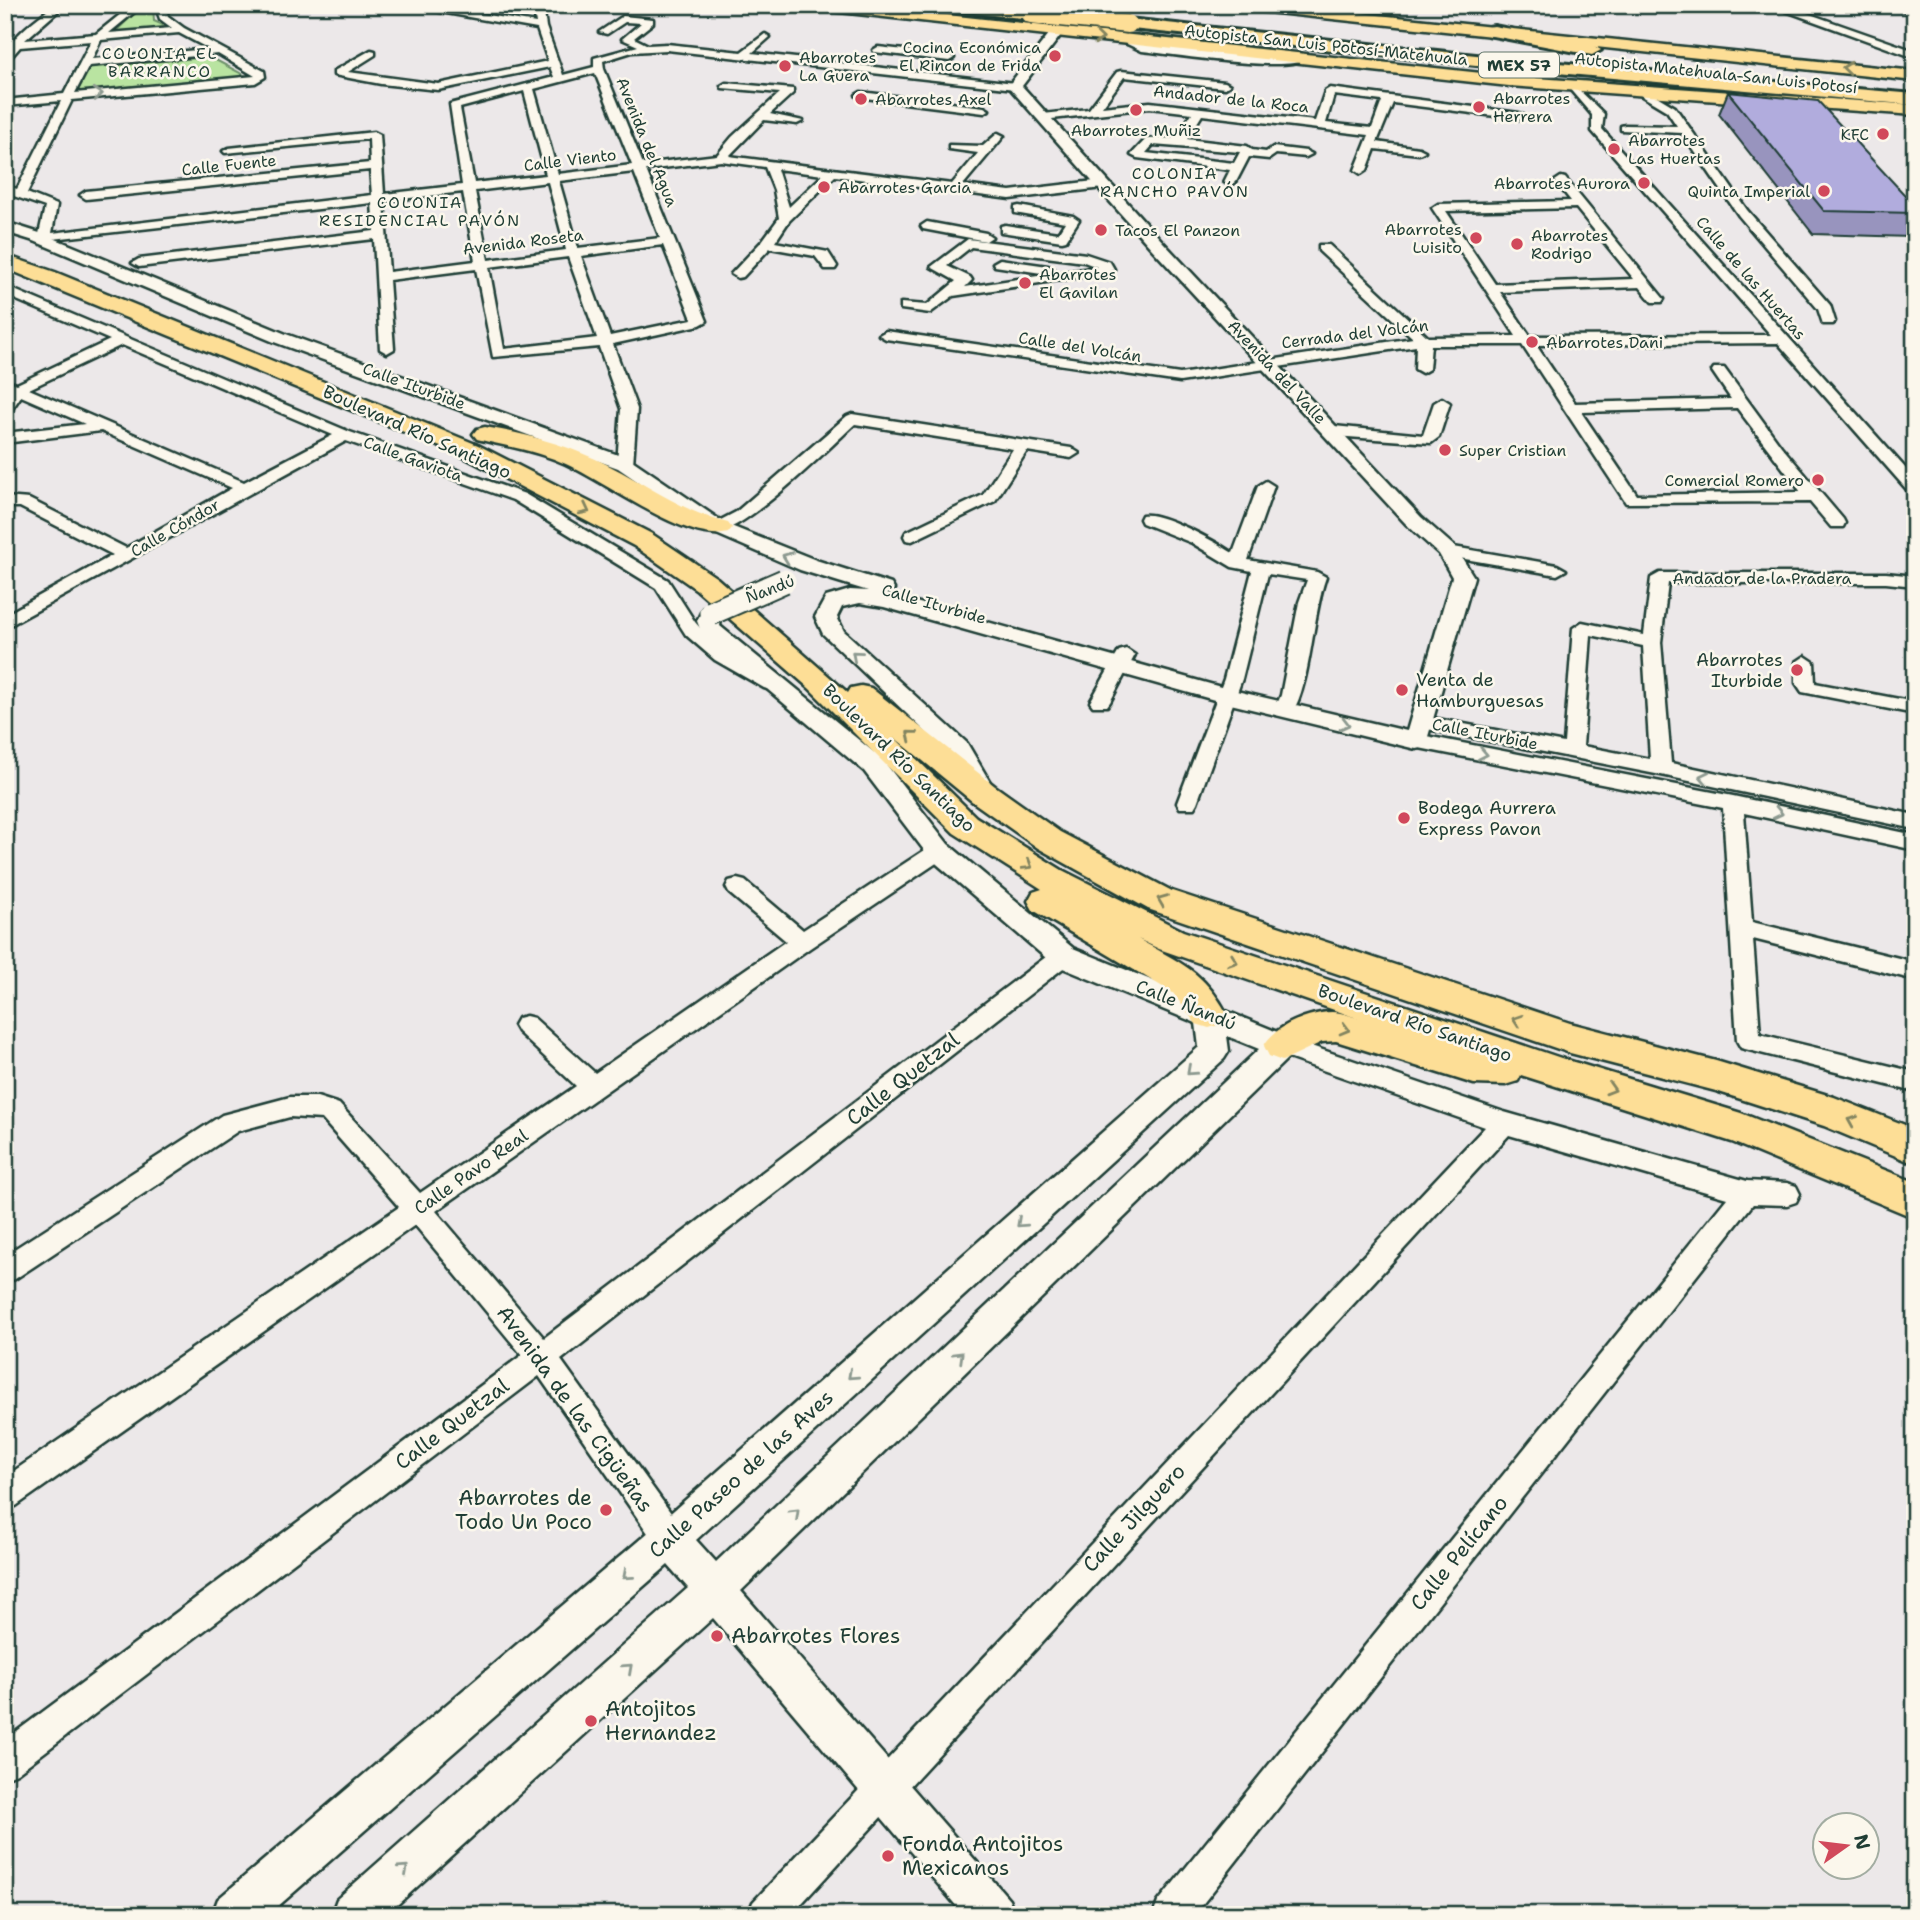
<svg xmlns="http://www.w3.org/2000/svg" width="1920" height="1920" viewBox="0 0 1920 1920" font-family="'Shantell Sans',sans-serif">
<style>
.green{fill:#b9e4a1;stroke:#6c906a;stroke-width:2}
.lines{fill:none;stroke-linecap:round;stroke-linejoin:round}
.minor-casing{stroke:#1f3d34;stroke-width:5}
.tertiary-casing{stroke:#1f3d34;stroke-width:5}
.primary-casing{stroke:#1f3d34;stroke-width:5}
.motorway-casing{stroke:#1f3d34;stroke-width:6}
.minor{fill:#fbf7ec;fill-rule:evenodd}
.tertiary{fill:#fbf7ec;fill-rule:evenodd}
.primary{fill:#fdde96;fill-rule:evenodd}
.motorway{fill:#fdde96;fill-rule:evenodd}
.tertiary-bridge-casing{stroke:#1f3d34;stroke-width:27;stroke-linecap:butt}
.motorway-bridge-casing{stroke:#1f3d34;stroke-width:21;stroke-linecap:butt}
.tertiary-bridge{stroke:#fbf7ec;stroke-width:23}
.motorway-bridge{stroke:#fdde96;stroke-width:18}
.wall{fill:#9894be;stroke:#1f3d34;stroke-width:2}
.building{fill:#b1acdd;stroke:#1f3d34;stroke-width:2}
.oneway{stroke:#838560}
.oneway2{stroke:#8d9a90}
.poi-dot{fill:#d1495b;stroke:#fbf7ec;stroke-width:2.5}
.labels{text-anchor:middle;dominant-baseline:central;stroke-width:5;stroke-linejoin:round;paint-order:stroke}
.far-street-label{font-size:16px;fill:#1f3d34;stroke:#fbf7ec}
.far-poi-label{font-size:16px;fill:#1f3d34;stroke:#fbf7ec;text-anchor:start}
.far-neighbourhood-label{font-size:16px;letter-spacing:2px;fill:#1f3d34;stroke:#fbf7ec}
.shield{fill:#fbf7ec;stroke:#61756b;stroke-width:2}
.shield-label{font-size:16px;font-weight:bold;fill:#1f3d34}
.street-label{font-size:18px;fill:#1f3d34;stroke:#fbf7ec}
.poi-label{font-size:18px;fill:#1f3d34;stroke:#fbf7ec;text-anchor:start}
.near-street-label{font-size:21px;fill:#1f3d34;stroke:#fbf7ec}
.near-poi-label{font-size:21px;fill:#1f3d34;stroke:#fbf7ec;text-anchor:start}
</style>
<rect width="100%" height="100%" fill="#ece8e9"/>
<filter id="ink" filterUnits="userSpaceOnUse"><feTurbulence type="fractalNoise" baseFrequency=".0143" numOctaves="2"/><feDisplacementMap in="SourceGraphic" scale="14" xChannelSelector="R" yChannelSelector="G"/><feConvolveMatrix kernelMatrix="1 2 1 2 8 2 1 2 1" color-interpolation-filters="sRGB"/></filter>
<g filter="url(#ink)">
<g class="green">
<polygon points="143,5 153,5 154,21 172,29 113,34"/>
<polygon points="210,57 246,76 246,80 77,93 88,67"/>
</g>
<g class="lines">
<defs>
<g id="minor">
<path d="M54,5h11l-40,35 71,-6 36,-29h11l-34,28 63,-5 -12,-9 -5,-14h10l3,11 16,12 80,43 1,6 -10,6 -183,17 -45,93 30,12 -5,28 320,-38 -2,-25 -284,29 -6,-4 6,-4 284,-28 -1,-24 -144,14 -2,-2 6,-3 145,-16 6,3 4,59 78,-9 -12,-81 104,-27 -4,-10 -112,23 -57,-6 -47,-9v-4l37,-21 4,1v4l-27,17 90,12 110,-23 -11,-32 -136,-24h24l111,18 -3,-18h10l3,22 17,48 31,-8v-9l44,-12 -16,-7 19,-16 -16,-1 -18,12 -8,-2 24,-16 30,3v4l-19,15 14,7 19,-1 74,8 24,-18 5,3 -18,16 263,30 5,3 -5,3 -348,-39 -35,2 -29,9 1,8 39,95 74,-9 15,-18 48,-44 -58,-5 -1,-2 5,-3 67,6v4l-23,21 33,7 -6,3 -33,-4 -35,36 223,28 26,-31 -29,-4v-4l34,1 15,-13 6,3 -41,49 47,6 93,-11 6,4 -6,4 -93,11 -175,-23 -46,45 -14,21 53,10 9,14 -2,3h-10l-10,-13 -45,-8 -27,29 -5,1 -7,-4 31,-33 17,-23 -5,-28 -9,-23 -44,-6 -75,9 61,151 -7,4 -87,19 24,65 -4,55 -8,5 -8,-5 4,-55 -22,-62 -106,10 -17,-88 -87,11 5,69 -7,4 -7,-4 -6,-110 -235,28 -7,-4 7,-4 235,-28 -2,-28 -337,38 -1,-3 5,-4 6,-27 -40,-14v-8l12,4 44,-88 -56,5v-6l59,-6 27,-53 -71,6 -15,17c0,-26 29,-42 49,-59zM179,33l30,16 -117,10 9,-19zM218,54l37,22 -180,17 14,-27zM595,73l37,92 -74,9 -24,-85zM524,91l22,84 -72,8 -14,-75zM777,169l46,6 -34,32zM634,172l26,66 -82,10 -19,-67zM548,182l18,68 -78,10 -13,-69zM463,192l12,69 -86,11 -5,-71zM663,245l29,74 -82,17 -29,-80zM568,257l29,81 -93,11 -15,-82z"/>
<polygon points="1769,5 1784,5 1915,51 1915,58"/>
<path d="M1129,38l15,7 125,13 32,-2 5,3c-20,14 -134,-5 -164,-8l-17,-8 -1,-2z"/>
<polygon points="878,47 949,55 954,58 949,61 874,52 873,50"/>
<path d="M1121,71l104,11 5,3 -5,3 -101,-11 -22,30 48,-5 165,19 10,-30 5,-3 189,25 6,3 -6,3 -126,-16 -16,39 42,6 6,3 -6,3 -44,-5 -8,21 -6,4 -6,-4 14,-35 -167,-20 -15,24 60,7 5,4 14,2 7,-5 33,4 6,3 -6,3 -30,-3 -7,5 -20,-2 -13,25 -6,4 -6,-4 6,-12 -93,-12 -6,-3 15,-16 30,-1 16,-25 -42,-5 -107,12 -6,-3 6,-3 46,-5 28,-37zM1334,95l48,6 -10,27 -46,-5zM1153,145l87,7 -6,11 -88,-10z"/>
<path d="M1573,84l31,30 -2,15 313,350v15l-6,-2 -131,-149 -242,2 39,58 156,-4 -19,-28 2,-3h10l57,78 62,73 2,4 -2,4h-12l-21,-25 -184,1 -104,-158h-91l-2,24 -7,4 -7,-4 1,-23 -236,36 -294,-43 -7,-4 7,-4 294,43 233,-36 -94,-87v-6h10l99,92 88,-1 -84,-128 6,-4 133,-3 -16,-20 6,-4 4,1 99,121 -2,3h-10l-12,-15 -140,5 30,44 241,-1 -179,-204v-16l-24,-28zM1576,208l58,71 -139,5 -49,-73zM1737,408l64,84 -164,3 -56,-83z"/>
<polygon points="1637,89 1645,89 1675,107 1747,210 1830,305 1835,321 1833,324 1823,324 1818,309 1739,216 1682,133 1621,130 1621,126 1625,125 1677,126 1667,111 1637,93"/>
<polygon points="861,92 984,107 989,110 984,113 857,97 856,95"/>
<polygon points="1019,206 1073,216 1079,220 1066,240 1062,241 1001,232 1001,226 1005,225 1058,233 1065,222 1015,213 1015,207"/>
<polygon points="927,222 986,233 992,237 986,241 923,229 921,226"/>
<path d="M968,239l118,15 24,8 4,7 -7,4 -154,23 -23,17 -29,-4v-6l26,2 29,-24 -25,-14zM971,247l113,15 13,5 -132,20 7,-7 -2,-3 -23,-11z"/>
<polygon points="1000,259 1048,266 1055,270 1048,274 995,266 993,263"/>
<path d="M5,286l345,146 175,62 143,86 27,42 11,13 47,32 35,16 2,4 -2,4 -7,2 -17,-5 -49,-28 -29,-25 -30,-47 -143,-88 -167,-59 -341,187v-13l108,-60 -93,-48h-15v-10l24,2 97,49 106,-60 -131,-57 -96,12v-10l80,-9 -64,-28 -11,16 -5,1v-16l4,-6 -4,-1v-10l12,4 93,-44 -105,-45zM122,345l211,90 -89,47 -215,-93z"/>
<polygon points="1442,398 1450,403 1439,437 1431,443 1334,436 1326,431 1334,426 1423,435 1434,403"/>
<path d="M852,414l219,34 8,5 -8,5 -44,-7 -32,50 -83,40 -6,-1 -2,-4 2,-4 77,-37 30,-46 -158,-25c-23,21 -116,114 -142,108l-2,-4 2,-4 23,-12 111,-96z"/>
<path d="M1266,481l8,5 -26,74 69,12 9,5c-14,39 -15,106 -34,136h-14l-3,-4 6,-14 18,-93 8,-22 -39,-6 -26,105 -45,124 -3,5h-14l-3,-5 47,-124 28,-108 -20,-4 -40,-24 -50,-20 -2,-4 2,-4c19,-4 74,27 91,38l25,-67z"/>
<polygon points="1448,546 1557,565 1566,570 1557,575 1442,555 1439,551"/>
<path d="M1660,573h226l29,3v10l-29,-3h-218l-7,59 10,121 244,52v14l-254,-54 -239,-47 -7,-1 -3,-5 3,-5 7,-1 142,27 9,-115 9,-6 62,13 7,-57zM1591,635l52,11 7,113 -67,-13z"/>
<polygon points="1126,649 1135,655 1110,702 1107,706 1093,706 1090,702 1119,651"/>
<polygon points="1805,656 1814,662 1815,683 1915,702 1915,714 1802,692 1796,683 1796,662"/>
<polygon points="1416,734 1733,796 1915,835 1915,850 1744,813 1752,922 1915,962 1915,980 1753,939 1760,1034 1915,1072 1915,1092 1741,1048 1737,1041 1723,808 1409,746 1406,741 1409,736"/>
<polygon points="939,843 947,846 950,851 947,856 810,948 436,1211 544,1338 1055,950 1063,947 1071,950 1074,956 1071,962 561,1360 681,1527 685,1538 681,1549 670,1553 659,1549 539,1376 17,1773 5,1778 5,1740 522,1355 415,1225 16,1506 5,1510 5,1477 399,1207 322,1119 290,1117 238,1131 15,1279 5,1282 5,1255 222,1115 290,1097 317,1097 339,1104 420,1193 576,1086 518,1032 514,1025 518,1018 526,1016 534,1018 595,1073 786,941 729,893 726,887 729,881 737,879 745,881 803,930 931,846"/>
<polygon points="1282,1036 1504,1112 1747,1181 1787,1183 1796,1186 1800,1194 1796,1202 1787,1205 1753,1204 1194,1915 1153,1915 1158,1902 1727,1198 1509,1135 791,1915 748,1915 753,1902 1485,1127 1274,1053 1270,1046 1274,1039"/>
</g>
<g id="tertiary">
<polygon points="1072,5 1084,5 1022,86 1163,242 1421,517 1455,547 1474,577 1425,747 1416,749 1218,701 884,607 860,603 842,607 837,617 844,631 967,743 997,794 993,800 984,803 975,800 949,754 823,634 815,617 826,597 850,590 868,591 800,570 712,532 618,468 274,342 34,241 5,232 5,222 46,235 286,334 632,460 726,524 816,560 891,584 894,589 887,594 1228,689 1407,731 1452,577 1439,554 1407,525 1151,248 1008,86"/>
<polygon points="1882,5 1915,5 1915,11 1888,9"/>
<path d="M711,606l8,2 3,5 -2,13 162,133 66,85 125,104 219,90 5,8 -5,8 -551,537 268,308 6,16h-51l-251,-297 -327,297h-55l6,-16 351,-311 -20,-23 -400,350h-56l6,-16 439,-374 542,-478 -3,-24 -143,-59 -123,-106 -66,-87 -162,-137 -5,-13 6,-13zM1227,1036l32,13 -543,513 -20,-22 528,-481 5,-8z"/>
</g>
<g id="primary">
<polygon points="805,5 855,5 1509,76 1915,105 1915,115 1509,86 812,9"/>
<polygon points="1231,5 1282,5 1915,71 1915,81 1238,9"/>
<path d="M5,255l50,17 423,173 174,89 65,44 131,115 3,-5 10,-2 10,2 124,98 65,46 112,59 398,132 146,38 118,36 81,32v35l-91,-38 -108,-35 -146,-38 -422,-144 -110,-61 -65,-46 -79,-65 82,80 86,53 121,61 381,128 177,54 174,69v36l-183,-76 -211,-67 -3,6 -13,4 -31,-1 -138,-43 -14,1 -40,19 -13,-5 -5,-10c10,-20 46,-34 68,-34 9,0 19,4 28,7l-201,-70 -21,-10c41,23 66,32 89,75l-5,10 -13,4 -13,-4 -23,-31 -140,-83 -5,-9 5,-9 9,-3 -88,-56 -145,-145 -112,-98 -63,-44 -174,-91 -455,-187z"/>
<path d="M485,427c43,7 84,18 123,38 42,21 73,46 120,58l4,5 -4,5c-43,11 -125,-54 -167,-71 -28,-12 -56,-16 -84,-23l-4,-5 4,-5z"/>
</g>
<g id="motorway">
<path d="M938,5c21,0 87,-5 101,9l-8,5 -85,-9z"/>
<polygon points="1128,19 1524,60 1915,94 1915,105 1524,70 1122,28 1120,24"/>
<polygon points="1494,26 1592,45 1601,50 1592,55 1488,35 1486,31 1488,27"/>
</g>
</defs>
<use href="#minor" class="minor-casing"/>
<use href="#tertiary" class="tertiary-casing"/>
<use href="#primary" class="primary-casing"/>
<use href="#motorway" class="motorway-casing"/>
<use href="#minor" class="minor"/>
<use href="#tertiary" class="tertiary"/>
<use href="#primary" class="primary"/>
<use href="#motorway" class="motorway"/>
<defs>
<polyline id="tertiary-bridge" points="711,613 784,581"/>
<polyline id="motorway-bridge" points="1031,14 1128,24"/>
</defs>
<use href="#tertiary-bridge" class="tertiary-bridge-casing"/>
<use href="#motorway-bridge" class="motorway-bridge-casing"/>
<use href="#tertiary-bridge" class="tertiary-bridge"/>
<use href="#motorway-bridge" class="motorway-bridge"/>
</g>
<polygon class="wall" points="1728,92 1915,213 1915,227 1910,237 1813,234 1719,114"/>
<polygon class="building" points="1728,92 1818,101 1915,206 1915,213 1824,211"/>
<defs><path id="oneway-chevron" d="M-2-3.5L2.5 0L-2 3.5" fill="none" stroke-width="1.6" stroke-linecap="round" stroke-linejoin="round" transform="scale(1.75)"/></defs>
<g class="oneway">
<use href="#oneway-chevron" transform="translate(1099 38) rotate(6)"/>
<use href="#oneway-chevron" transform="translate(1847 68) rotate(-174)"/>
<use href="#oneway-chevron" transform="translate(585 510) rotate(27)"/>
<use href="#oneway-chevron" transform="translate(911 735) rotate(-141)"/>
<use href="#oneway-chevron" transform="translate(1028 865) rotate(32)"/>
<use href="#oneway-chevron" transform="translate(1162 900) rotate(-158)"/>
<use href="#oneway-chevron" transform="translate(1233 961) rotate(19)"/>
<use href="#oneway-chevron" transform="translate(1517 1020) rotate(-161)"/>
<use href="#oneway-chevron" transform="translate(1345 1029) rotate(15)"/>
<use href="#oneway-chevron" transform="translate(1611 1089) rotate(17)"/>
<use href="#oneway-chevron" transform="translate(1852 1121) rotate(-157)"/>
</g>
<g class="oneway2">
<use href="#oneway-chevron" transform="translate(98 94) rotate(-5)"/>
<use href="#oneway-chevron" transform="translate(787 557) rotate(-159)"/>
<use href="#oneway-chevron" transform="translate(856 655) rotate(-139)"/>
<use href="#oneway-chevron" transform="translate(1345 724) rotate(14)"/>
<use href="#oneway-chevron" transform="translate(1483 754) rotate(11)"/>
<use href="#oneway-chevron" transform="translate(1704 777) rotate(-168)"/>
<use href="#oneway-chevron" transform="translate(1778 813) rotate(13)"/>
<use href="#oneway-chevron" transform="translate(1191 1071) rotate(138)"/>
<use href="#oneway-chevron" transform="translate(1021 1223) rotate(138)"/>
<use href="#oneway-chevron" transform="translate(959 1356) rotate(-44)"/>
<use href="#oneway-chevron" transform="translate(852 1375) rotate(138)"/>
<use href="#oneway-chevron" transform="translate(795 1513) rotate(-44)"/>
<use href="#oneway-chevron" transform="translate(627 1575) rotate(139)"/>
<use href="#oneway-chevron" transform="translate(628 1668) rotate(-42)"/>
<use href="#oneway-chevron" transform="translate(404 1869) rotate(-42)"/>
</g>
</g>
<g class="poi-dot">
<circle cx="1055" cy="56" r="7"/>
<circle cx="785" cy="66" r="7"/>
<circle cx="861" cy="99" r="7"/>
<circle cx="1479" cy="107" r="7"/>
<circle cx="1136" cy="110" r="7"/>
<circle cx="1883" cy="134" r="7"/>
<circle cx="1614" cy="149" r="7"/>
<circle cx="1644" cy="183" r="7"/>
<circle cx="824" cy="187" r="7"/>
<circle cx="1824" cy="191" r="7"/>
<circle cx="1101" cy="230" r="7"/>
<circle cx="1476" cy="238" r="7"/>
<circle cx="1517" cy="244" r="7"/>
<circle cx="1025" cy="283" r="7"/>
<circle cx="1532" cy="342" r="7"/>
<circle cx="1445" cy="450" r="7"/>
<circle cx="1818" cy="480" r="7"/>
<circle cx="1797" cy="670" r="7"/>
<circle cx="1402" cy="690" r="7"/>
<circle cx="1404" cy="818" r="7"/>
<circle cx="606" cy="1510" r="7"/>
<circle cx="717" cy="1636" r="7"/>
<circle cx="591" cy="1721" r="7"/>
<circle cx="888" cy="1856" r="7"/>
</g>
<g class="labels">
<g class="far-street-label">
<text transform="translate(1326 45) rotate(6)">Autopista San Luis Potosí-Matehuala</text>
<text transform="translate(1716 73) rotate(6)">Autopista Matehuala-San Luis Potosí</text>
<text transform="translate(1231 99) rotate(6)">Andador de la Roca</text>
<text transform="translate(647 142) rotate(68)">Avenida del Agua</text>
<text transform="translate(570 160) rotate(-7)">Calle Viento</text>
<text transform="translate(229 165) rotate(-6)">Calle Fuente</text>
<text transform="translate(523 242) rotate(-7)">Avenida Roseta</text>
<text transform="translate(1751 278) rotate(49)">Calle de las Huertas</text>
<text transform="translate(1355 334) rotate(-7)">Cerrada del Volcán</text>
<text transform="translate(1080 347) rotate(9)">Calle del Volcán</text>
<text transform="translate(1277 372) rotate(47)">Avenida del Valle</text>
<text transform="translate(414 386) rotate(20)">Calle Iturbide</text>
<text transform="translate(413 459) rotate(20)">Calle Gaviota</text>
<text transform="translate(175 528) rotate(-30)">Calle Cóndor</text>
<text x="1762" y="578">Andador de la Pradera</text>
<text transform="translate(770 589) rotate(-21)">Ñandú</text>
<text transform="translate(934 604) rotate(16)">Calle Iturbide</text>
<text transform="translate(1485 734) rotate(11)">Calle Iturbide</text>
</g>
<g class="far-poi-label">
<text x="1041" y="47" text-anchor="end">Cocina Económica<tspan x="1041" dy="18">El Rincon de Frida</tspan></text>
<text x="799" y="57">Abarrotes<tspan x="799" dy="18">La Guera</tspan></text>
<text x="1493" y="98">Abarrotes<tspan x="1493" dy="18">Herrera</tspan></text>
<text x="875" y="99">Abarrotes Axel</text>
<text x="1136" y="130" text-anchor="middle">Abarrotes Muñiz</text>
<text x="1869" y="134" text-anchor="end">KFC</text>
<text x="1628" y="140">Abarrotes<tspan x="1628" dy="18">Las Huertas</tspan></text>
<text x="1630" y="183" text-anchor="end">Abarrotes Aurora</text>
<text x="838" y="187">Abarrotes Garcia</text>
<text x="1810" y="191" text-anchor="end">Quinta Imperial</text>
<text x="1462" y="229" text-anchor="end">Abarrotes<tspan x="1462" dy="18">Luisito</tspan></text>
<text x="1115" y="230">Tacos El Panzon</text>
<text x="1531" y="235">Abarrotes<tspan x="1531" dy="18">Rodrigo</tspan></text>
<text x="1039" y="274">Abarrotes<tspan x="1039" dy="18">El Gavilan</tspan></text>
<text x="1546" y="342">Abarrotes Dani</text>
<text x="1459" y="450">Super Cristian</text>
<text x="1804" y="480" text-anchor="end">Comercial Romero</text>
</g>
<g class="far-neighbourhood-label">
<text x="160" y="53">COLONIA EL<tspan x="160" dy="18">BARRANCO</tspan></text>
<text x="1175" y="173">COLONIA<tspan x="1175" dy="18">RANCHO PAVÓN</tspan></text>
<text x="420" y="202">COLONIA<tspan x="420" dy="18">RESIDENCIAL PAVÓN</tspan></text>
</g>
<rect class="shield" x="1479" y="52.5" width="80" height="25" rx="5"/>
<g class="shield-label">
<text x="1519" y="65">MEX 57</text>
</g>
<g class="street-label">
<text transform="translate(417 432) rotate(24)">Boulevard Río Santiago</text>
<text transform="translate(899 758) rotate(44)">Boulevard Río Santiago</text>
<text transform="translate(1186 1005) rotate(22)">Calle Ñandú</text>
<text transform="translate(1415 1023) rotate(19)">Boulevard Río Santiago</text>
<text transform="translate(471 1172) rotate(-35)">Calle Pavo Real</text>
</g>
<g class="poi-label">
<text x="1783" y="660" text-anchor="end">Abarrotes<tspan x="1783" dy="21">Iturbide</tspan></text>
<text x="1416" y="680">Venta de<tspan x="1416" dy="21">Hamburguesas</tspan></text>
<text x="1418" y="808">Bodega Aurrera<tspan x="1418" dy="21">Express Pavon</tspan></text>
</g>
<g class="near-street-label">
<text transform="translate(903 1079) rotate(-38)">Calle Quetzal</text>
<text transform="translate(575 1409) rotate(54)">Avenida de las Cigüeñas</text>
<text transform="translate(452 1424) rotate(-37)">Calle Quetzal</text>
<text transform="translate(741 1474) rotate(-42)">Calle Paseo de las Aves</text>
<text transform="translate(1134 1518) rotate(-47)">Calle Jilguero</text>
<text transform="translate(1459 1553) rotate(-51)">Calle Pelícano</text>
</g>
<g class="near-poi-label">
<text x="592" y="1498" text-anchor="end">Abarrotes de<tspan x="592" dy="24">Todo Un Poco</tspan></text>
<text x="731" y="1636">Abarrotes Flores</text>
<text x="605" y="1709">Antojitos<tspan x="605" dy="24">Hernandez</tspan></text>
<text x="902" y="1844">Fonda Antojitos<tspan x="902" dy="24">Mexicanos</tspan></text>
</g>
</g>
<rect width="1920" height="1920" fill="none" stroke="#fbf7ec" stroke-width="28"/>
<rect x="14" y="14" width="1892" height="1892" fill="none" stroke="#1f3d34" stroke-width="2.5" filter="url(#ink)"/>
<g transform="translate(1846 1846) rotate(76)"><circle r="33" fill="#fbf7ec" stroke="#a3ada2" stroke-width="2"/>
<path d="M0-5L12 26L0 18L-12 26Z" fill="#d1495b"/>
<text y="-10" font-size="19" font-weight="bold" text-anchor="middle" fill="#1f3d34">N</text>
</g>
</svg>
